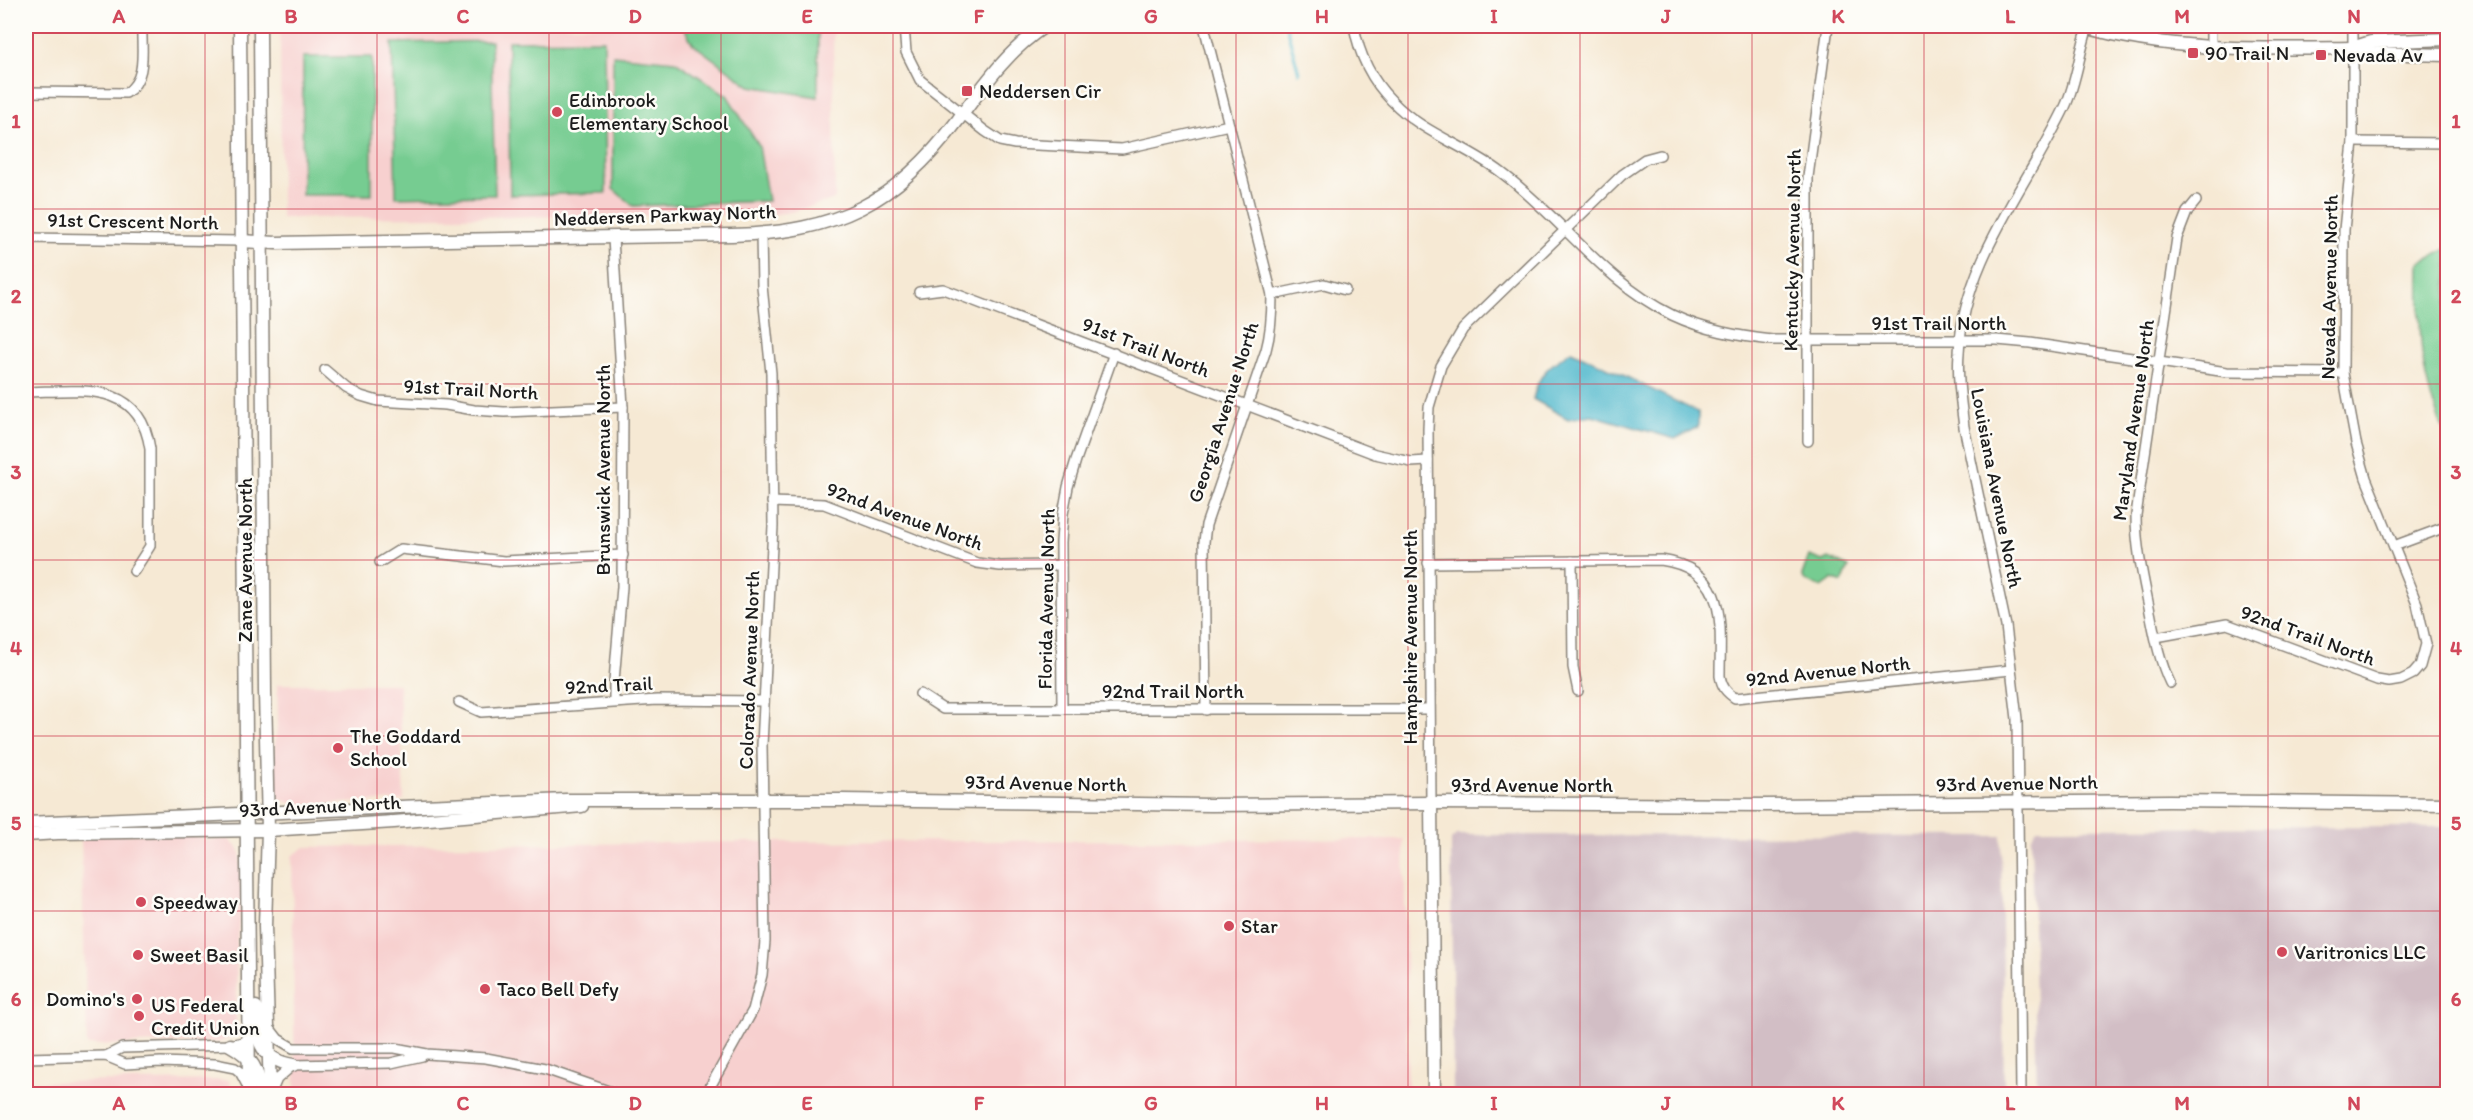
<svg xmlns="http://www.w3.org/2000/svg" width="2473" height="1120" viewBox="0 0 2473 1120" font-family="Itim,sans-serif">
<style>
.built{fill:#f7d0cf}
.industrial{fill:#d2bec5}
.green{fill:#76cc91;stroke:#497456;stroke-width:1.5}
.water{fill:#4fb8cc;stroke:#366a74;stroke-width:1.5}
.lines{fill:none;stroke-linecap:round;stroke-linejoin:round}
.stream{stroke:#4fb8cc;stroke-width:3}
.street-casing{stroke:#898278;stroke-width:12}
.secondary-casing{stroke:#898278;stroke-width:15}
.street{stroke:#fff;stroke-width:9}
.secondary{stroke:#fff;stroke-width:12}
.grid{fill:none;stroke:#d1495b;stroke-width:1.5;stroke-opacity:0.55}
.poi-dot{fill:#d1495b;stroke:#fdfcf7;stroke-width:2}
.labels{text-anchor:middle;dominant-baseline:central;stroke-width:5;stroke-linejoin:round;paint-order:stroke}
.poi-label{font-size:20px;fill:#1c1c1c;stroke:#fdfcf7;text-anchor:start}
.street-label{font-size:20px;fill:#1c1c1c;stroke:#fdfcf7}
.neatline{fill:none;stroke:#d1495b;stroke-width:2}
.grid-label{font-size:20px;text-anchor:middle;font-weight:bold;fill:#d1495b}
</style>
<rect width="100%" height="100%" fill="#fdfcf7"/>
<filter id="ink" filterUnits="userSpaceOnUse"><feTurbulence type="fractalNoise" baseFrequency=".0167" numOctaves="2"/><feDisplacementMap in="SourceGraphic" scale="12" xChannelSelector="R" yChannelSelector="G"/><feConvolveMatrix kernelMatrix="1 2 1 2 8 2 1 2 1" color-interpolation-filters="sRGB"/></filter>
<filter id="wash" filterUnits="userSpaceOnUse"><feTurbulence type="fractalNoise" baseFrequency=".008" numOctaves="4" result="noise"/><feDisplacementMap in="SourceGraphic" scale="24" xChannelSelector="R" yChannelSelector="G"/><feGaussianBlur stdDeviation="1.35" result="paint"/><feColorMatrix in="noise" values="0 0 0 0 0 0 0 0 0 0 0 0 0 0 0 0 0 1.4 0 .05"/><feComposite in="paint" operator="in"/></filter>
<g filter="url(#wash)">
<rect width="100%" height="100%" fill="#f6e9d4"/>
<g class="built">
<polygon points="280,26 833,26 835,199 792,212 770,215 281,218"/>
<polygon points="277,684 399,684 404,800 297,805 276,798 271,779 278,718"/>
<polygon points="176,833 210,840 229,839 240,851 242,898 237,940 236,1030 232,1037 220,1042 87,1045 81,836"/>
<polygon points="1404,839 1408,1094 295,1094 292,856 305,847 746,842"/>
<polygon points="229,1080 232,1094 26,1094 26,1082"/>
</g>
<g class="industrial">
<polygon points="2447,827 2447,1094 2037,1094 2031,838 2037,828"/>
<polygon points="1457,835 2001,836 2004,1094 1453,1094 1451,840"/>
</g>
<g class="green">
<polygon points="683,26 818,26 818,97 750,86 693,44"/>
<polygon points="604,40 606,193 510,195 508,41"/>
<polygon points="491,41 495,195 396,197 392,43"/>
<polygon points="613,55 675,61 727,95 759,146 768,201 633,206 613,189"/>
<polygon points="303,57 372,57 372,195 302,195"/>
<path d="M2447,249v187c-30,-57 -28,-111 -27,-173z"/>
<polygon points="1809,556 1823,561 1829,558 1849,567 1842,583 1833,579 1822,587 1805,581 1802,575"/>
</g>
<path class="water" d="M1571,351c43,18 84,41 127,61v15l-23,12 -83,-24 -24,4 -35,-20c6,-27 16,-33 38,-48z"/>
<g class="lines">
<polyline class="stream" points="1286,26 1299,73"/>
</g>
</g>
<g filter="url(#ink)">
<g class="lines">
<defs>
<g id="street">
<polyline points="904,26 906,52 920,80 985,131 1000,141 1015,144 1122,149 1229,125"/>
<path d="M1204,26l68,269c0,19 -1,37 -6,55l-60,175 -2,17 2,168"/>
<path d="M1354,26c5,28 17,54 38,75 30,32 75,45 110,72 59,44 102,109 170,142 32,15 65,21 100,25h225l33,3 197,29 116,1"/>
<polyline points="2211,26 2211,47"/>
<path d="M26,92l100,1c22,-14 15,-44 16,-67"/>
<polyline points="2353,142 2448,143"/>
<polyline points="26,238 241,241"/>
<polyline points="613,238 623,407 622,587 614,681 614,702"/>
<polyline points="919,292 943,289 1375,454 1411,462 1428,461"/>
<polyline points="1272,295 1324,284 1345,290"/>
<polyline points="325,370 346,388 361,396 378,401 446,405 474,410 504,412 623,407"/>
<path d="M26,392c53,-1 114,-13 124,57v97l-16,25"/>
<polyline points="1808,441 1808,177 1828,26"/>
<polyline points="772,502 824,504 977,563 1000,566 1061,565"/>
<polyline points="2394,546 2448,526"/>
<polyline points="1572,561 1573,667 1578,691"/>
<polyline points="380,562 401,549 504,561 623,555"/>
<path d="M1428,563l233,-3c68,10 59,63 59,116 2,11 6,16 15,22l276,-28"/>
<polyline points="2156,637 2227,624 2377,680 2389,682 2401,680 2413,674 2420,666 2426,644 2417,604 2366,478 2356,443 2343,373 2344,230 2353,142 2353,26"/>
<path d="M2170,683c-12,-25 -16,-53 -22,-81 -6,-29 -12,-57 -12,-87l41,-277 10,-26 9,-11"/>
<polyline points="920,694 943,709 1429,709"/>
<polyline points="459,702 481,712 657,700 763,701"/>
<polyline points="1062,709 1061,542 1063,514 1068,487 1076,460 1114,353"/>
<polyline points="1431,803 1428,429 1429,407 1441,366 1463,329 1622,175 1645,159 1660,155"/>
<polyline points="268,1026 278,1039 293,1048 395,1048 427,1054 486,1058 545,1069 617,1094"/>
<polyline points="106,1056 122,1048 230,1045 243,1042 248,1037"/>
<polyline points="26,1058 106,1056 125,1064 161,1062 215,1064 235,1068 240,1072 248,1087"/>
<polyline points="271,1093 277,1079 293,1065 391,1063 422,1056"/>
<polyline points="706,1094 753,1010 762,975 765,941 762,745 773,526 771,373 762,286 761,234"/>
<path d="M2021,1094l-4,-375 -11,-93 -42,-199c-3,-25 -7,-49 -5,-74 4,-92 68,-166 106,-246 12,-26 14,-54 23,-80"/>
</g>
<g id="secondary">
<polyline points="240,26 249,1094"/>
<polyline points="260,26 265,691 268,830 265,926 270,1094"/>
<path d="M2082,26c87,26 180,23 270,22l15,5 81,2"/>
<polyline points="2352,48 2371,42 2448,39"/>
<path d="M241,241l35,2 456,-8c105,-3 163,-31 226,-115 26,-35 50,-70 87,-94"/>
<polyline points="1431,803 1434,1094"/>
<polyline points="26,823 566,800 842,800 1211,805 1431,803 1767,805 2169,801 2448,804"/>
<polyline points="26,835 58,833 268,830 394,822 582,806"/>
<path d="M256,1007c0,31 2,52 37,58"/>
<path d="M230,1045c22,12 29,25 31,49"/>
</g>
</defs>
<use href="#street" class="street-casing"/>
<use href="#secondary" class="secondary-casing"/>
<use href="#street" class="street"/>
<use href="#secondary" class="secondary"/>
</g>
</g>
<path class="grid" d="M205,26v1068M377,26v1068M549,26v1068M721,26v1068M893,26v1068M1065,26v1068M1236,26v1068M1408,26v1068M1580,26v1068M1752,26v1068M1924,26v1068M2096,26v1068M2268,26v1068M26,209h2422M26,384h2422M26,560h2422M26,736h2422M26,911h2422"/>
<g class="poi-dot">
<rect x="2187" y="47" width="12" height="12" rx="3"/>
<rect x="2315" y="49" width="12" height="12" rx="3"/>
<rect x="961" y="85" width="12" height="12" rx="3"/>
<circle cx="557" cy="112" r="6"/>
<circle cx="338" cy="748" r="6"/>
<circle cx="141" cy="902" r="6"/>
<circle cx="1229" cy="926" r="6"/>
<circle cx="2282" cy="952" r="6"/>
<circle cx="138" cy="955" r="6"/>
<circle cx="485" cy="989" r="6"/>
<circle cx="137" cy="999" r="6"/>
<circle cx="139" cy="1016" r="6"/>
</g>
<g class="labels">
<g class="poi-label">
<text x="2205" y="53">90 Trail N</text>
<text x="2333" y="55">Nevada Av</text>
<text x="979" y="91">Neddersen Cir</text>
<text x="569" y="100">Edinbrook<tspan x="569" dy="23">Elementary School</tspan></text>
<text x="350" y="736">The Goddard<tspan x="350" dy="23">School</tspan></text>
<text x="153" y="902">Speedway</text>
<text x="1241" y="926">Star</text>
<text x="2294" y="952">Varitronics LLC</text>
<text x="150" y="955">Sweet Basil</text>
<text x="497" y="989">Taco Bell Defy</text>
<text x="125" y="999" text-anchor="end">Domino's</text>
<text x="151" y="1005">US Federal<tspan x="151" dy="23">Credit Union</tspan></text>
</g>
<g class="street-label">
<text transform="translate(665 215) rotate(-2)">Neddersen Parkway North</text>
<text transform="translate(133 221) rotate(1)">91st Crescent North</text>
<text transform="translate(1792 250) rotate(-89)">Kentucky Avenue North</text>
<text transform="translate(2329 287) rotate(-89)">Nevada Avenue North</text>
<text x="1939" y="323">91st Trail North</text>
<text transform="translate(1146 347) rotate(21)">91st Trail North</text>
<text transform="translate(471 389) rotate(3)">91st Trail North</text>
<text transform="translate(1223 412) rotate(-72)">Georgia Avenue North</text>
<text transform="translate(2133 420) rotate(-82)">Maryland Avenue North</text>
<text transform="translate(603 470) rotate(-90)">Brunswick Avenue North</text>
<text transform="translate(1997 488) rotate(79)">Louisiana Avenue North</text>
<text transform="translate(905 516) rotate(20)">92nd Avenue North</text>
<text transform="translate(245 560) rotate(-90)">Zane Avenue North</text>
<text transform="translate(1046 599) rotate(-89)">Florida Avenue North</text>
<text transform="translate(2308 635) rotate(20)">92nd Trail North</text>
<text transform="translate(1410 637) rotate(-90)">Hampshire Avenue North</text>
<text transform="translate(749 670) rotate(-88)">Colorado Avenue North</text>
<text transform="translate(1828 671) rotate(-6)">92nd Avenue North</text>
<text transform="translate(609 685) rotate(-3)">92nd Trail</text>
<text x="1173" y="691">92nd Trail North</text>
<text transform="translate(1046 783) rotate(1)">93rd Avenue North</text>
<text transform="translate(2017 783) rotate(-1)">93rd Avenue North</text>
<text x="1532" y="785">93rd Avenue North</text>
<text transform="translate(320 806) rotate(-3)">93rd Avenue North</text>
</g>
</g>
<rect width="2473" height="1120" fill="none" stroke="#fdfcf7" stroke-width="66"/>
<rect x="33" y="33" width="2407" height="1054" class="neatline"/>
<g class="grid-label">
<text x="119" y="23">A</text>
<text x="291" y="23">B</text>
<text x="463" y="23">C</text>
<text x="635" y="23">D</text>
<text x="807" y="23">E</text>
<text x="979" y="23">F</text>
<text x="1151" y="23">G</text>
<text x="1322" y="23">H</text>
<text x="1494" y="23">I</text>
<text x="1666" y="23">J</text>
<text x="1838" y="23">K</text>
<text x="2010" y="23">L</text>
<text x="2182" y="23">M</text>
<text x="2354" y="23">N</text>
<text x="16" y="128">1</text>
<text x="2456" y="128">1</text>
<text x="16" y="303">2</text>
<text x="2456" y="303">2</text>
<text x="16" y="479">3</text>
<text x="2456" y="479">3</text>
<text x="16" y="655">4</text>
<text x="2456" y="655">4</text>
<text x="16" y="830">5</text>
<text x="2456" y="830">5</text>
<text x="16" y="1006">6</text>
<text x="2456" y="1006">6</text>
<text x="119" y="1110">A</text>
<text x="291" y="1110">B</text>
<text x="463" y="1110">C</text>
<text x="635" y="1110">D</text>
<text x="807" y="1110">E</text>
<text x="979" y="1110">F</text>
<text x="1151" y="1110">G</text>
<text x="1322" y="1110">H</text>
<text x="1494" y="1110">I</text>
<text x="1666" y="1110">J</text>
<text x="1838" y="1110">K</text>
<text x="2010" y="1110">L</text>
<text x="2182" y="1110">M</text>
<text x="2354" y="1110">N</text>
</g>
</svg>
